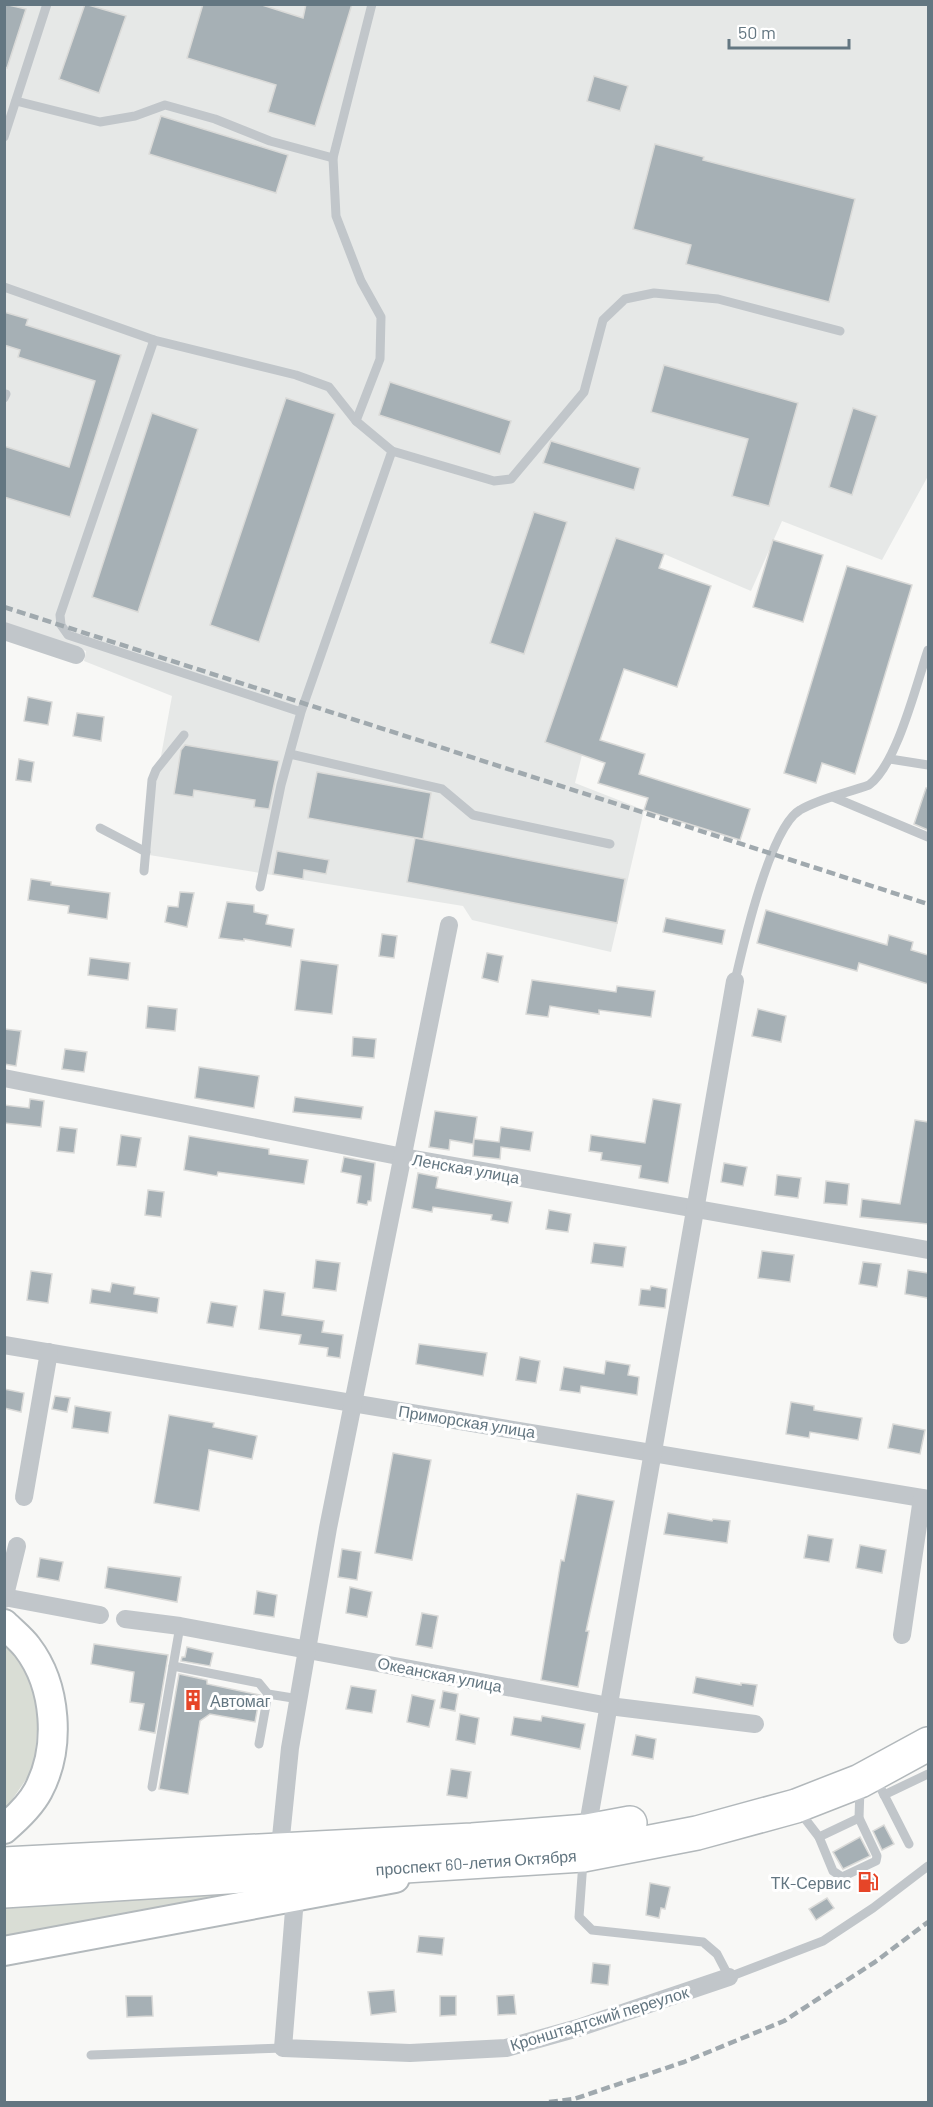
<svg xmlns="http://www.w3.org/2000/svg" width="933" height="2107" viewBox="0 0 933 2107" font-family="Barlow,sans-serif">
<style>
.built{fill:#e6e8e7}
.green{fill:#d9ddd5}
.building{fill:#a6b0b5;stroke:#dadad8;stroke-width:1.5}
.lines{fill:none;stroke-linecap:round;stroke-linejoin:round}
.primary-casing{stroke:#b3b9bc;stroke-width:32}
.highway-casing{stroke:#b2b8bb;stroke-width:36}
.lane{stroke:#c1c6ca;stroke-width:9}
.street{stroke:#c1c6ca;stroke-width:18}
.primary{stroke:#fff;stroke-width:28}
.highway{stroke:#fff;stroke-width:33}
.rail{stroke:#a0a9ae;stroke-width:4.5;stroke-dasharray:9 4.5;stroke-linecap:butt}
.labels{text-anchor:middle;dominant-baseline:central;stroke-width:6;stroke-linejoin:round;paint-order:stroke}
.street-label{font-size:16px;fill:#637681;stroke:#fff}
.poi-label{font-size:16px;fill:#637681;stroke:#fff;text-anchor:start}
</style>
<rect width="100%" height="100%" fill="#f8f8f6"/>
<polygon class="built" points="5,5 928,5 928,476 882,560 782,521 751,591 664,554 616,538 545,742 582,755 575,783 644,810 611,952 472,920 463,906 143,854 172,696 84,661 86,651 5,624"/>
<g class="green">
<polygon points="5,1641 22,1662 33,1688 38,1719 34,1768 5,1810"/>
<polygon points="286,1891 5,1943 5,1908 232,1892"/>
</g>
<g class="building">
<polygon points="4,4 26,9 7,68 4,67"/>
<polygon points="85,4 126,16 99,93 59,79"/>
<polygon points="203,4 259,4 303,18 306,4 352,4 315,126 268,112 276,85 187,58"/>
<polygon points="594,76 628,86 620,111 587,101"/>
<polygon points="161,116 288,155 276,193 149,154"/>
<polygon points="655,144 704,157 703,160 855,199 829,302 686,264 691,245 633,229"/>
<polygon points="4,312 28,319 26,325 121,355 70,517 4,497 4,446 69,467 95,381 18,357 20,350 4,345"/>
<polygon points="664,365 798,403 769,506 732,496 748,439 651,412"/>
<polygon points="390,382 511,421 500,454 379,415"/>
<polygon points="286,398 335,414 259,642 210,625"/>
<polygon points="853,408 877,416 852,495 829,487"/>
<polygon points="152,413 198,429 138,612 92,597"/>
<polygon points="551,441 640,468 634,490 543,463"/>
<polygon points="534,512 567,522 524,654 490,643"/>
<polygon points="616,538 664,554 659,568 711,586 677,687 624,669 600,740 645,754 639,774 750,809 740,840 644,810 648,798 598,783 605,763 545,742"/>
<polygon points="773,540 823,555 803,622 753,607"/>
<polygon points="847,566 912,585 855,774 822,763 816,783 784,773"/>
<polygon points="28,697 52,702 48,725 24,721"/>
<polygon points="77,713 104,717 101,741 73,736"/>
<polygon points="185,745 279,761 269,809 254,807 255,800 194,790 193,797 174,794 181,750"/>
<polygon points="19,759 34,762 31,782 16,780"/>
<polygon points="317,772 431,793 423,839 308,818"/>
<polygon points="926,788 928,788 928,830 914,824"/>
<polygon points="415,838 625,879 617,923 407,882"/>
<polygon points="277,851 329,860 326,874 304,870 303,879 273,874"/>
<polygon points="31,879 51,882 51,885 110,893 107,919 68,913 69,906 28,900"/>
<polygon points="180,892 194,893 187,927 165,922 168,906 178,907"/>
<polygon points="227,902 254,905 254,912 268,915 266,924 294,929 291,947 244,939 244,941 219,938"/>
<polygon points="766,910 887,945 889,935 913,942 911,950 928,955 928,984 859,963 857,971 757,943"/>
<polygon points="666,918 725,930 722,944 663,932"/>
<polygon points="382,934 397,936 394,958 379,956"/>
<polygon points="487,953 503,956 498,982 482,978"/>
<polygon points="90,958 130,963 128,980 88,975"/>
<polygon points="301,960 338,965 332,1014 295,1010"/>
<polygon points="532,980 616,992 617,986 655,991 651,1017 599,1010 599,1014 550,1006 548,1017 526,1014"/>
<polygon points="148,1006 177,1009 175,1031 146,1028"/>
<polygon points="758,1009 786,1016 781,1042 752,1036"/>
<polygon points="4,1029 21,1031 16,1066 4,1064"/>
<polygon points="353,1037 376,1039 374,1058 352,1056"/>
<polygon points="65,1049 87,1052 84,1072 62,1069"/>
<polygon points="199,1067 259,1076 254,1108 195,1098"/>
<polygon points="295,1097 363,1107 361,1119 293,1112"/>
<polygon points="30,1099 44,1101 41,1127 4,1123 4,1105 29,1108"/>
<polygon points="653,1099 681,1104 668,1183 639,1178 641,1166 601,1160 602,1153 589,1151 591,1135 645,1143"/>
<polygon points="435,1111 477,1117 473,1144 450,1140 449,1150 429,1147"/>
<polygon points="915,1120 928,1122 928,1224 860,1217 862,1199 900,1204"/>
<polygon points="60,1127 77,1129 74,1153 57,1151"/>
<polygon points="501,1127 533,1132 530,1151 501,1147 500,1159 473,1156 474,1139 499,1142"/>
<polygon points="121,1135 141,1138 136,1167 117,1165"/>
<polygon points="189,1136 269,1149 269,1154 308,1160 304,1184 218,1172 217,1176 184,1170"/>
<polygon points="344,1157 375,1163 371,1201 368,1201 367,1205 357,1203 361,1176 341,1172"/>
<polygon points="724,1163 747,1167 743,1186 721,1182"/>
<polygon points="418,1173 438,1177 436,1188 512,1202 508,1223 491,1220 492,1215 433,1207 432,1212 412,1208"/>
<polygon points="777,1175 801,1178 798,1198 775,1195"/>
<polygon points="826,1181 849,1184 847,1205 824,1203"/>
<polygon points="148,1190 164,1192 161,1217 145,1215"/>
<polygon points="549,1210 571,1214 568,1232 546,1229"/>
<polygon points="594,1243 626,1247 623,1267 591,1263"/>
<polygon points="762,1251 794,1255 790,1282 758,1278"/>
<polygon points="316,1260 340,1263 336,1291 313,1288"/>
<polygon points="863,1262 881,1264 877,1287 859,1284"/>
<polygon points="908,1270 928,1273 928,1298 905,1294"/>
<polygon points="31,1271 52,1274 48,1303 27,1300"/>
<polygon points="112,1283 135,1287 134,1294 159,1298 157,1313 90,1303 92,1289 110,1292"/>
<polygon points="651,1286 667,1289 665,1308 639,1305 641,1289 650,1290"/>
<polygon points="264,1290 285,1293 282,1315 324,1321 322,1332 343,1335 340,1358 327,1356 328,1348 299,1344 301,1335 259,1329"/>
<polygon points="211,1302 237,1306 233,1327 207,1323"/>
<polygon points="419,1344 487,1353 483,1376 416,1364"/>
<polygon points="520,1357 540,1361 536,1383 516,1380"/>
<polygon points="606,1361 630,1365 628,1375 639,1377 637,1395 581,1386 580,1393 560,1390 564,1367 604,1374"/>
<polygon points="4,1389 24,1393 21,1412 4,1408"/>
<polygon points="55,1396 70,1398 67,1412 52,1409"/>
<polygon points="791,1402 814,1406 814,1410 862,1418 858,1440 810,1432 809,1438 786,1434"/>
<polygon points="75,1406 111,1412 108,1433 72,1428"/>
<polygon points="169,1415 214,1423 213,1427 257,1436 252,1459 209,1450 199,1511 154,1503"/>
<polygon points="893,1424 925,1430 920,1454 888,1448"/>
<polygon points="393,1453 431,1460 412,1560 375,1553"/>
<polygon points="577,1494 614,1501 586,1631 589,1631 578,1687 541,1680 561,1560 564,1561"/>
<polygon points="668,1513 712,1521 713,1519 730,1521 727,1543 664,1534"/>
<polygon points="808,1535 833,1539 829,1562 804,1558"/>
<polygon points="860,1545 886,1550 882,1573 856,1568"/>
<polygon points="342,1549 361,1552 357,1580 338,1577"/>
<polygon points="40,1558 63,1562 59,1581 37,1577"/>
<polygon points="108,1567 181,1577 177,1602 105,1588"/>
<polygon points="350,1587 372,1592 367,1617 346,1613"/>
<polygon points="257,1591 277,1595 274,1617 254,1614"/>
<polygon points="422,1613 438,1616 432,1648 416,1645"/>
<polygon points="94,1644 168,1655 155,1733 139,1730 144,1704 130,1702 134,1672 91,1664"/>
<polygon points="187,1647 213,1653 210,1666 181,1661 182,1657 185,1657"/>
<polygon points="179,1674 207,1680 207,1684 260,1695 255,1722 210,1714 200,1721 188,1794 159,1789"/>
<polygon points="696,1677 741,1685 741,1683 757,1685 753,1706 693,1693"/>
<polygon points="351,1686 376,1690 372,1713 346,1709"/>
<polygon points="443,1691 458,1694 455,1711 440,1708"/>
<polygon points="412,1695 435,1700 429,1727 407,1722"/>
<polygon points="460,1714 479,1718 475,1744 456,1740"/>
<polygon points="542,1716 585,1724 580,1749 511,1735 514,1717 541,1721"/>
<polygon points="636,1735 656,1739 653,1759 632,1755"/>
<polygon points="451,1769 471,1772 467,1798 447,1795"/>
<polygon points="884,1825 894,1844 882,1850 873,1831"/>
<polygon points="860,1837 870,1856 843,1869 833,1852"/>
<polygon points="870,1871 877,1883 864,1890 858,1877"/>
<polygon points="650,1883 670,1887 665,1909 661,1908 659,1918 646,1915"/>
<polygon points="827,1898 834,1908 816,1920 809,1909"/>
<polygon points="419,1936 444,1938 442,1955 417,1952"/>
<polygon points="593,1963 610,1965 608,1985 591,1983"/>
<polygon points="394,1990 396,2012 371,2015 368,1992"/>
<polygon points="514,1995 516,2014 498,2015 497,1996"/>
<polygon points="126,1996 152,1996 153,2016 127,2017"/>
<polygon points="440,1996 456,1996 456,2015 440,2016"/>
</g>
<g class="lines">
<defs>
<g id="primary">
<path d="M4,1624c8,8 17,15 23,23 30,39 34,101 11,144 -8,15 -21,27 -34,38"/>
<polyline points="4,1951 395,1878"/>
</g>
<g id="highway">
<polyline points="4,1864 472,1840 587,1831 630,1823"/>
<polyline points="4,1891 583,1855 697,1833 796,1806 860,1781 928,1744"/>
</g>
</defs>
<use href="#primary" class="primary-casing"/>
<use href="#highway" class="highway-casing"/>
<g class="lane">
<polyline points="16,101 100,122 135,116 165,105 215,119 270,141 333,158"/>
<polyline points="4,137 47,4"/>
<polyline points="4,287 154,340"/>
<polyline points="4,398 6,394"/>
<polyline points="356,421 380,359 381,317 361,281 336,216 333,158 372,4"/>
<polyline points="392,451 494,481 511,479 584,392 603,320 625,299 654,293 718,299 840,331"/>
<polyline points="290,754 442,789 473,815 610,844"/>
<polyline points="890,759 928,765"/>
<polyline points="833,797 928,837"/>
<polyline points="100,828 146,852"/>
<polyline points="144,871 152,780 156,770 184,735"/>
<polyline points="260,887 281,785 301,712 392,451 356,421 329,387 296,375 154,340 60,615 61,625 68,635 301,712"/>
<path d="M735,981c8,-35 35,-154 65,-171 20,-12 47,-17 69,-25 28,-21 47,-100 59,-135"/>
<polyline points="173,1666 259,1683 268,1694 299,1699"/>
<polyline points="259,1744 268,1694"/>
<polyline points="876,1779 909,1844"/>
<polyline points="152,1787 180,1626"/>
<polyline points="884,1795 928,1774"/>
<polyline points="799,1811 819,1837 833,1871 842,1877 876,1861 877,1856 859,1818 860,1788"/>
<polyline points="819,1837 859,1818"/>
<polyline points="583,1862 579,1917 592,1930 703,1942 717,1954 729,1977 823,1941 873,1908 928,1866"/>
<polyline points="91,2055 283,2048"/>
</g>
<g class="street">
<polyline points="4,631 76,655"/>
<polyline points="4,1078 403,1157 928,1250"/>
<polyline points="4,1345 928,1499"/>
<polyline points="24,1497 49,1352"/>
<polyline points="4,1597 100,1615"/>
<polyline points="4,1599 17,1546"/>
<polyline points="125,1619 180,1626 609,1706 755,1724"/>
<polyline points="902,1635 922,1498"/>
<polyline points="586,1836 735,981"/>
<polyline points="279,1857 290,1748 328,1528 449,925"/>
<polyline points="295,1898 283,2048 410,2053 506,2048 578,2028 729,1977"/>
</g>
<use href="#primary" class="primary"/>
<use href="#highway" class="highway"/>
<g class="rail">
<polyline points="4,607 928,904"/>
<polyline points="549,2102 574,2099 684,2062 784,2021 875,1962 928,1922"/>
</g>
</g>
<defs>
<symbol id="building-bare" viewBox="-9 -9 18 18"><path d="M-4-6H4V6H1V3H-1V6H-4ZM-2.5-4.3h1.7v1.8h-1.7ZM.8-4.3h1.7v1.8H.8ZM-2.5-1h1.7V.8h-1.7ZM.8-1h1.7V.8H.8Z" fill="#e64528" stroke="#fff" stroke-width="2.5" paint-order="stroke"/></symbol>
<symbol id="fuel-bare" viewBox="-9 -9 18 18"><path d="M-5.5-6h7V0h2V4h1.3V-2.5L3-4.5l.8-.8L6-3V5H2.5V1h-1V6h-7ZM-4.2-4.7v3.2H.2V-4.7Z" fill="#e64528" stroke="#fff" stroke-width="2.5" paint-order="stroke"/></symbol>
</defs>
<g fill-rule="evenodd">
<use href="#building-bare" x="178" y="1685" width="30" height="30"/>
<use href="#fuel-bare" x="853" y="1867" width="30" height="30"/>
</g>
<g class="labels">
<g class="street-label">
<text transform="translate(466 1168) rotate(10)">Ленская улица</text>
<text transform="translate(467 1421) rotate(9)">Приморская улица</text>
<text transform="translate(440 1674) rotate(11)">Океанская улица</text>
<text transform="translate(476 1862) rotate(-4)">проспект 60-летия Октября</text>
<text transform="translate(599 2018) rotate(-17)">Кронштадтский переулок</text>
</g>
<g class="poi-label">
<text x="210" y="1700">Автомаг</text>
<text x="851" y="1882" text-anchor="end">ТК-Сервис</text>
</g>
</g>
<rect width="933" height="2107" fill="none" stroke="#637681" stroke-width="12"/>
<path d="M729 39v9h120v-9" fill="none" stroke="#637681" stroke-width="3"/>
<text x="738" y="39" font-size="18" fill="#637681" stroke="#ffffff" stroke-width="4.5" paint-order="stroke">50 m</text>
</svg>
